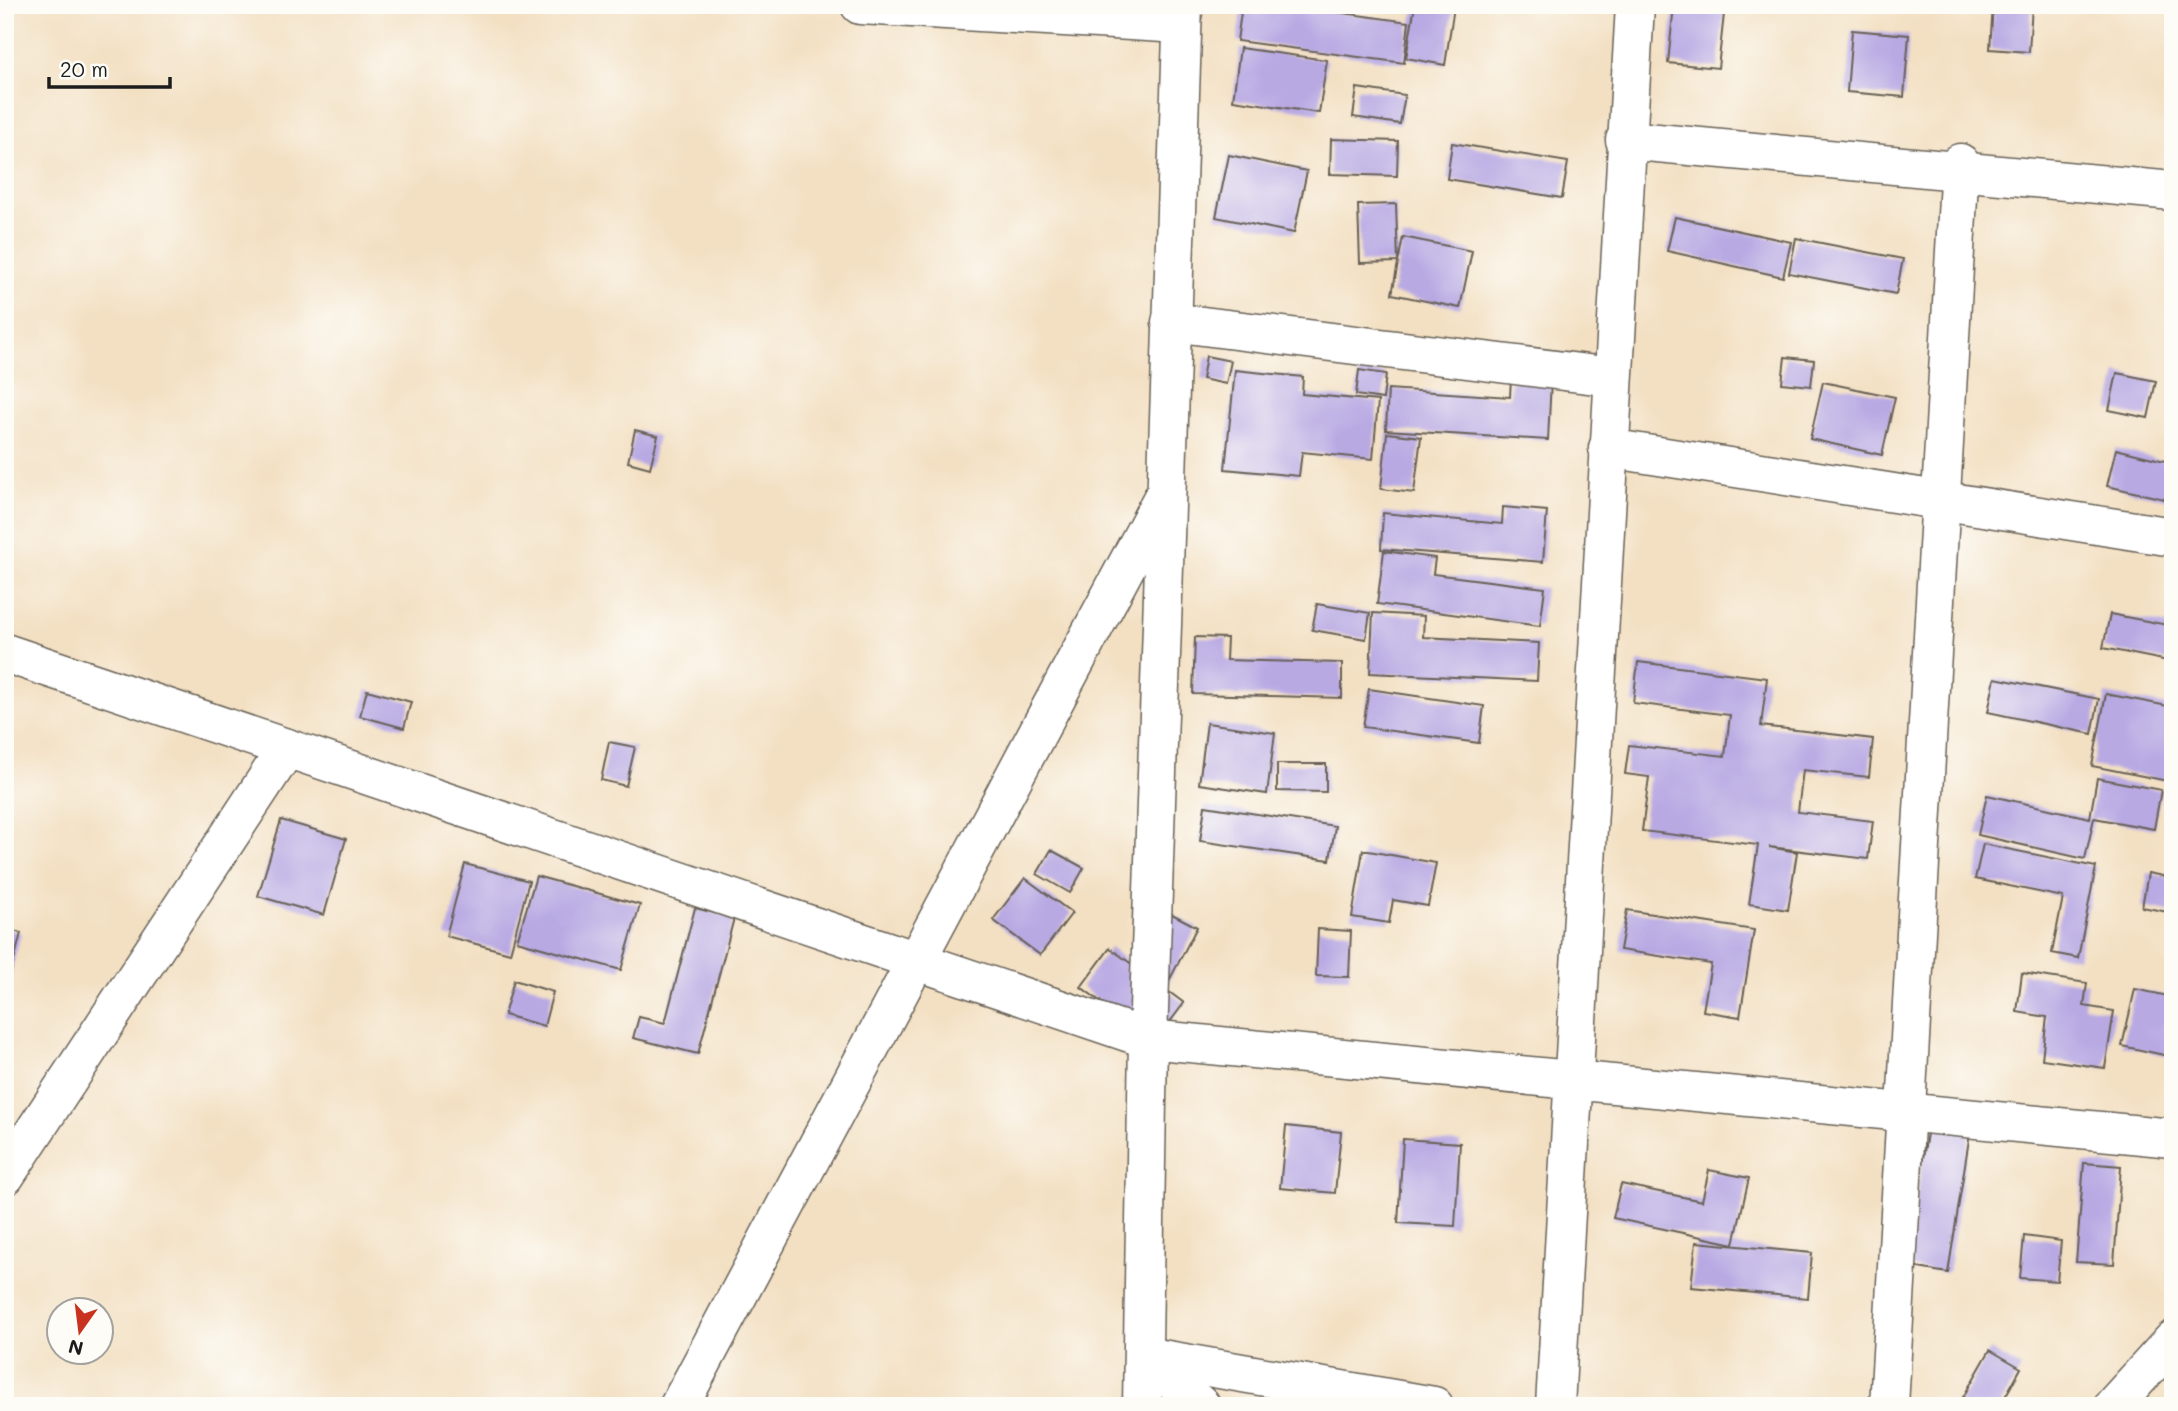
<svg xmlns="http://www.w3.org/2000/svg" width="2178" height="1411" viewBox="0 0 2178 1411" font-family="Mali,sans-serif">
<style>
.building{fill:#b8a9e3}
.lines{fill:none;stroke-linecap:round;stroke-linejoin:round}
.street-casing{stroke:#676156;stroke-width:41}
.street{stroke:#fff;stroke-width:38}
</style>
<rect width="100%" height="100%" fill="#fdfcf7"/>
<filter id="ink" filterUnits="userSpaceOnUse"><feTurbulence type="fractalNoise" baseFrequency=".0143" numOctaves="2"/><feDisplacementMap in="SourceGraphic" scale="14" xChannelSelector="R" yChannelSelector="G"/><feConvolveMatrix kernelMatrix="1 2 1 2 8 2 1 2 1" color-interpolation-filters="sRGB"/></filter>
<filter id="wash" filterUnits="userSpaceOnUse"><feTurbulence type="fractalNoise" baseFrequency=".00686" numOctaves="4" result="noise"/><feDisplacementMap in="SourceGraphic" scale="28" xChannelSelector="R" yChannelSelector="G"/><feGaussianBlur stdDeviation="1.57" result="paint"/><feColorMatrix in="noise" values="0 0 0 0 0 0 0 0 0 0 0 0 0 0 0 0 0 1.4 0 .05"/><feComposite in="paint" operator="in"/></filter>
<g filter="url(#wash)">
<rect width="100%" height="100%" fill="#f3e0c3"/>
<g id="blocks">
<g class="building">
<polygon points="1242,5 1307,5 1306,8 1409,22 1404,63 1237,41"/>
<polygon points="1415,5 1454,7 1445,65 1406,58"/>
<polygon points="1674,5 1725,5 1718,68 1668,63"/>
<polygon points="1993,5 2032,5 2029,52 1990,49"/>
<polygon points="1852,30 1909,35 1904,97 1847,92"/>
<polygon points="1240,48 1327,60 1319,113 1233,100"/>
<polygon points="1357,88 1405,95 1400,124 1353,117"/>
<polygon points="1331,139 1398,141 1397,176 1330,174"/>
<polygon points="1452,143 1568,162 1562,198 1447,179"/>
<polygon points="1229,155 1307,171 1294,233 1216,217"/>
<polygon points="1396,204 1398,262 1360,263 1358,205"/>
<polygon points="1675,217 1791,242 1783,277 1667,251"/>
<polygon points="1403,237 1472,251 1460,308 1392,294"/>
<polygon points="1796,238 1903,259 1896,294 1789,273"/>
<polygon points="1206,356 1231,361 1226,384 1202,379"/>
<polygon points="1785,357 1814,360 1811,386 1782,383"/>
<polygon points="1235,370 1303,377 1302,394 1378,401 1373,459 1302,452 1299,476 1225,469"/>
<polygon points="1359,370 1386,374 1383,399 1356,395"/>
<polygon points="2117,373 2156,381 2148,418 2109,410"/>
<polygon points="1511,378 1551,380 1548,440 1386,430 1388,389 1510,397"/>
<polygon points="1823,382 1895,397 1882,455 1810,439"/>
<polygon points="635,430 658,436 650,468 628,462"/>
<polygon points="1387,433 1421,437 1414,493 1381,489"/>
<polygon points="2116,449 2173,463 2173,501 2107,486"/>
<polygon points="1503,507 1547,511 1543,562 1381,549 1383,513 1502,524"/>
<polygon points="1384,551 1435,558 1433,574 1545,588 1540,626 1377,604"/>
<polygon points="1317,604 1370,613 1366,639 1312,630"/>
<polygon points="1373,613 1424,616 1423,637 1539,643 1537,681 1370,673"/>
<polygon points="2110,614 2173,626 2173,662 2103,648"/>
<polygon points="1195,637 1227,638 1226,660 1342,663 1342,698 1193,694"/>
<polygon points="1638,662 1767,678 1761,726 1873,739 1869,777 1803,770 1798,812 1873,821 1868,859 1769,847 1797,852 1788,910 1749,904 1758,845 1642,831 1649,777 1625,774 1629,745 1725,756 1730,715 1633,703"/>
<polygon points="1995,678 2099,699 2092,734 1988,712"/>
<polygon points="1369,689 1484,706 1479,743 1363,727"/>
<polygon points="367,690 411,702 404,728 360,716"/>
<polygon points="2106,694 2173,707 2173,782 2092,766"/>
<polygon points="1207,723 1275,733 1267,794 1199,784"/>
<polygon points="609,742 635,747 626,786 601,780"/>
<polygon points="1277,764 1326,764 1326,792 1277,791"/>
<polygon points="2097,778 2161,790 2154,829 2094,818 2085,859 1978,835 1987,795 2090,818"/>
<polygon points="1205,806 1335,826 1330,860 1200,841"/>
<polygon points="281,820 346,839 324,915 258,896"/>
<polygon points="1983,844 2096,867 2078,958 2052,953 2063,897 1975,879"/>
<polygon points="1051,850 1084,868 1070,893 1037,874"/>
<polygon points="1363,850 1436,863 1428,906 1393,900 1389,923 1352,917"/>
<polygon points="465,864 529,881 510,953 446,936"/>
<polygon points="2148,873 2173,878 2173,913 2142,907"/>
<polygon points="536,876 640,905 621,970 517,941"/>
<polygon points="1025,878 1072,913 1040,955 993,920"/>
<polygon points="695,908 734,918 698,1054 633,1038 639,1017 665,1023"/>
<polygon points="1627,910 1754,930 1740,1017 1703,1011 1711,964 1620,950"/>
<polygon points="1172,914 1197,927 1168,983 1142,969"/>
<polygon points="5,929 21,933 6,992 5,992"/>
<polygon points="1318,929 1351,931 1349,977 1316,976"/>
<polygon points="1110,948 1184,1003 1155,1042 1081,987"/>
<polygon points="2022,973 2087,983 2084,1006 2114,1011 2105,1068 2042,1059 2047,1017 2017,1012"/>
<polygon points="514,980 553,992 544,1026 504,1015"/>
<polygon points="2135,989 2173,997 2173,1057 2122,1046"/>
<polygon points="1286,1126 1341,1132 1335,1193 1280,1188"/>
<polygon points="1928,1127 1970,1133 1948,1273 1906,1266"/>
<polygon points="1403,1139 1460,1143 1455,1226 1398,1223"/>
<polygon points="2084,1163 2121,1166 2114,1264 2076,1262"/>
<polygon points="1709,1170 1749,1178 1734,1244 1613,1218 1621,1184 1702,1201"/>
<polygon points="2024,1236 2061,1241 2057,1281 2020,1278"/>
<polygon points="1696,1242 1812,1253 1808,1298 1691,1287"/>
<polygon points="1990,1350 2021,1368 2000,1406 1958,1406"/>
</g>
</g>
</g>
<g filter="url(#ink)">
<use href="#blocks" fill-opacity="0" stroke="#676156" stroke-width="2"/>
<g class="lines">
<defs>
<g id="street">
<polyline points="860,5 1181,24"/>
<polyline points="1625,140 2173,191"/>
<polyline points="1171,322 1612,377"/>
<polyline points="1608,448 2173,537"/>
<polyline points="5,653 1148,1039 2173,1138"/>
<polyline points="5,1176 287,748"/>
<polyline points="1144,1356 1434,1406"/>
<polyline points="1144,1356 1201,1406"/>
<polyline points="679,1406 1162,499"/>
<polyline points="1142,1406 1148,1039 1183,5"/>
<polyline points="1555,1406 1635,5"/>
<polyline points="1889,1406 1960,163"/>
<polyline points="2113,1406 2173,1340"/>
</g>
</defs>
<use href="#street" class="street-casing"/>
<use href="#street" class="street"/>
</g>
</g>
<rect width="2178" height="1411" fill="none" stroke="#fdfcf7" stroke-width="28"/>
<g transform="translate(80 1331) rotate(194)"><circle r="33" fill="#fdfcf7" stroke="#a3a29f" stroke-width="2"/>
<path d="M0-5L12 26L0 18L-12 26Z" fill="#c8321e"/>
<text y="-10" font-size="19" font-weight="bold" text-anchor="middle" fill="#1c1c1c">N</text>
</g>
<path d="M49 77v10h121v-10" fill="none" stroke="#1c1c1c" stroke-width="3.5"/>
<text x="60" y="77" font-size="21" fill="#1c1c1c" stroke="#fdfcf7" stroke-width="5" paint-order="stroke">20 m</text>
</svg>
